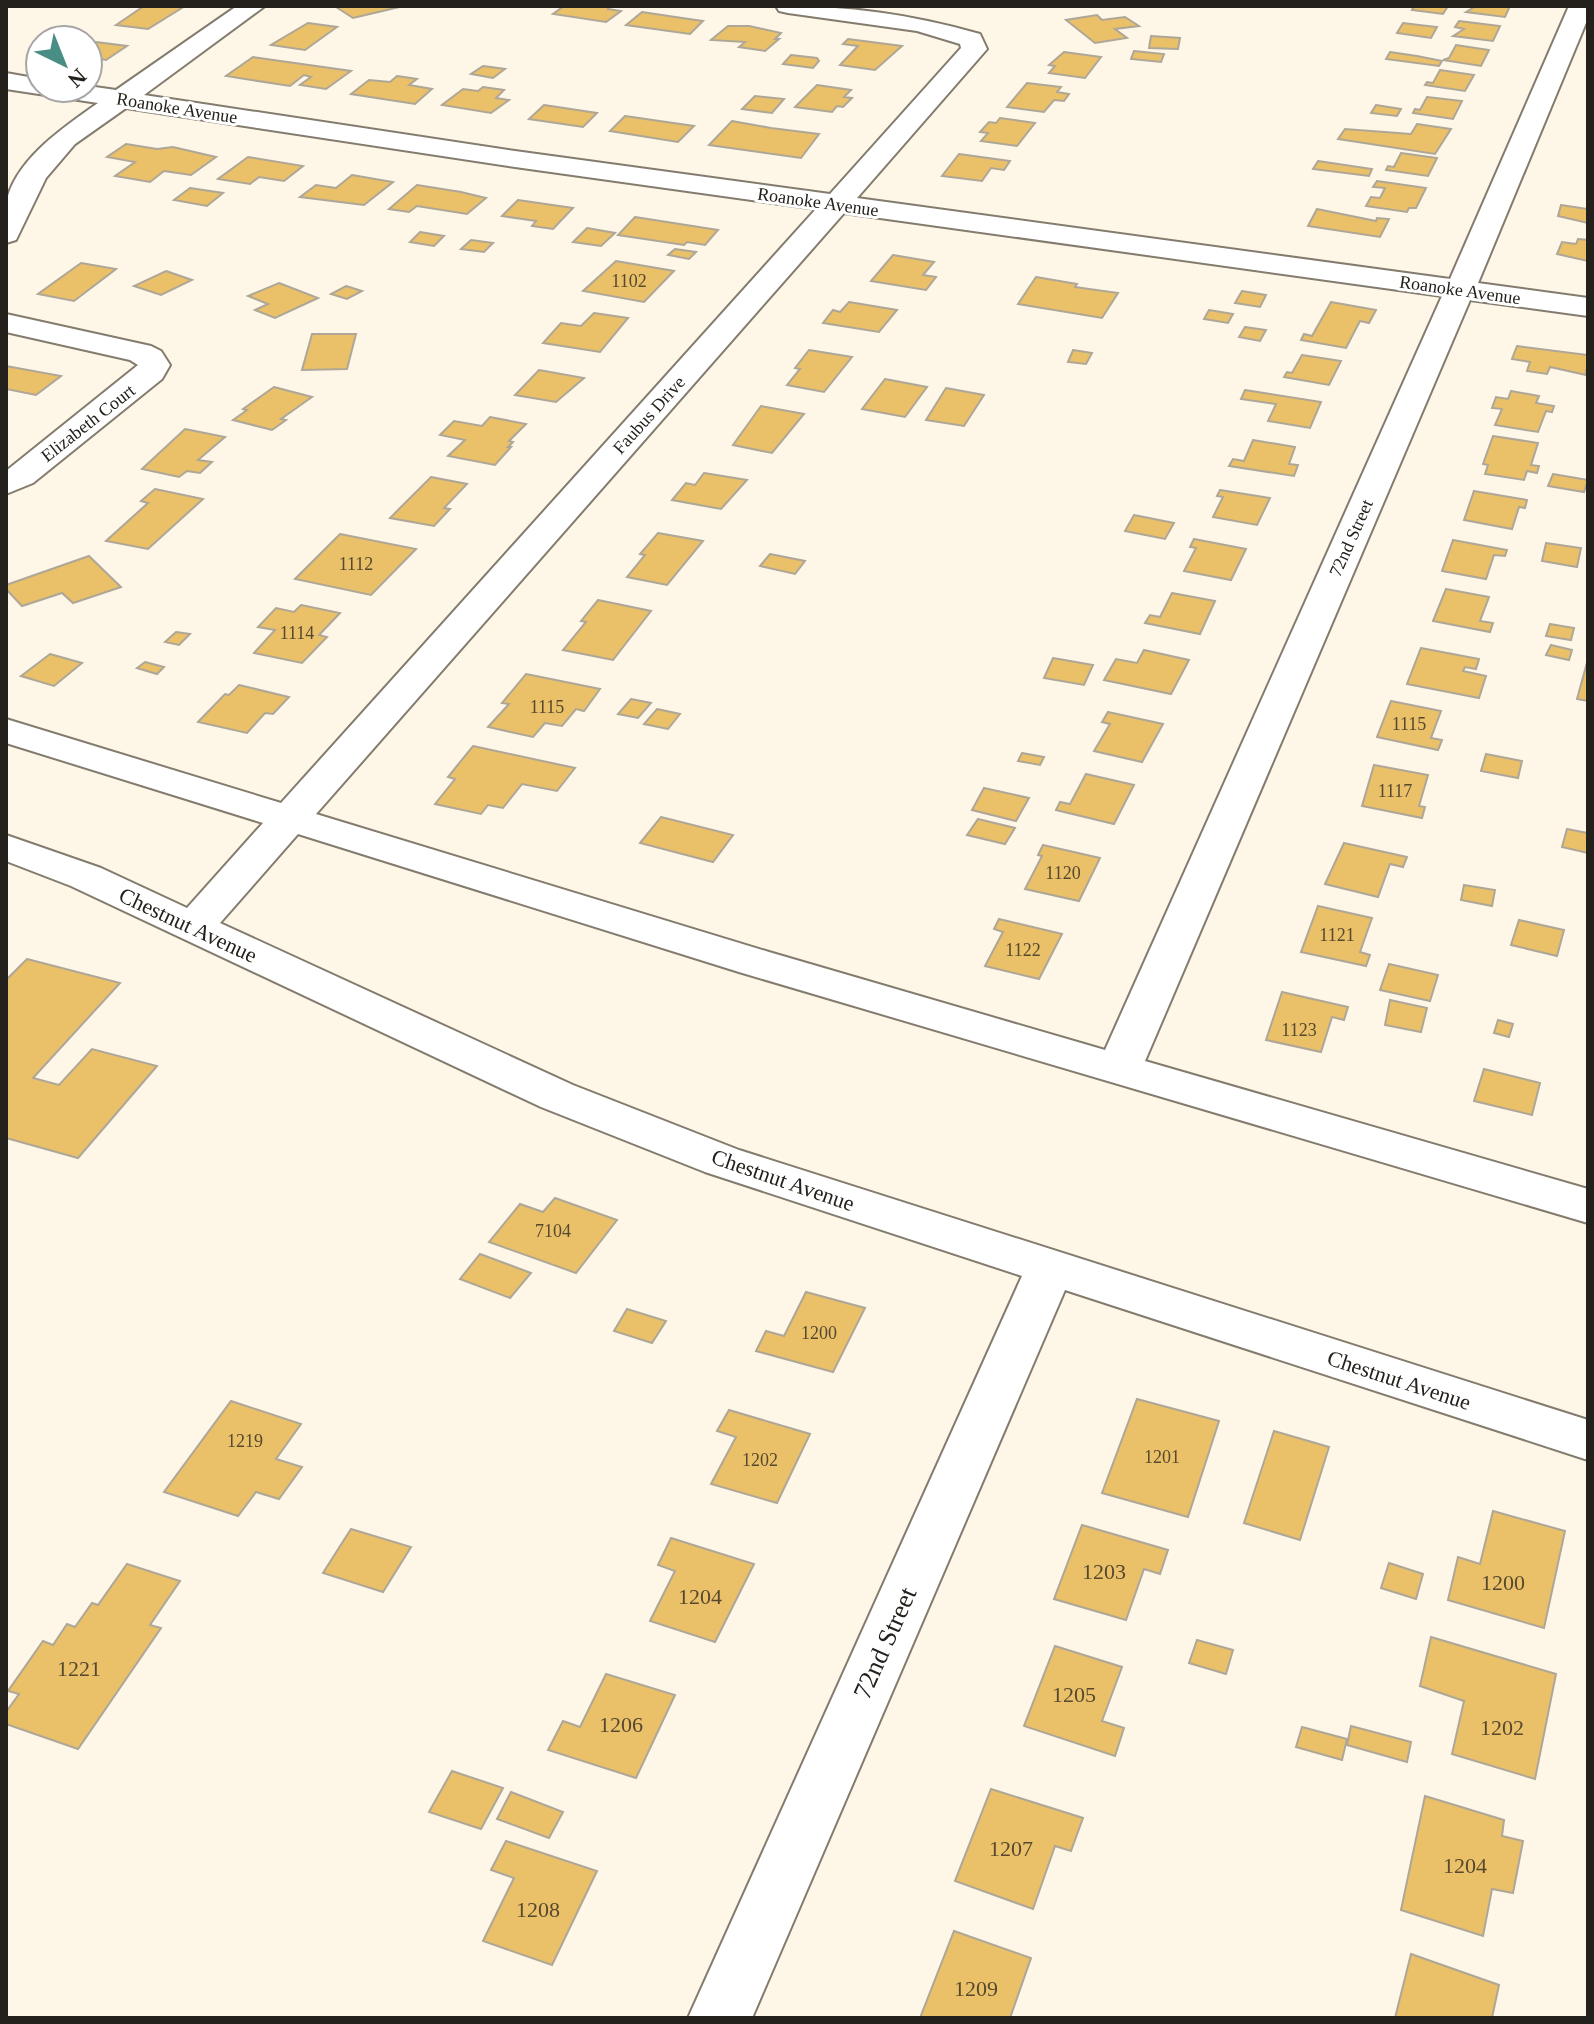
<svg xmlns="http://www.w3.org/2000/svg" width="1594" height="2024" viewBox="0 0 1594 2024" font-family="'Times New Roman',serif">
<style>
.building{fill:#eac068;stroke:#aea798;stroke-width:2}
.lines{fill:none;stroke-linecap:round;stroke-linejoin:round}
.minor-casing{stroke:#837c6e;stroke-width:4}
.minor{fill:#fff;fill-rule:evenodd}
.labels{text-anchor:middle;dominant-baseline:central;stroke-width:6;stroke-linejoin:round;paint-order:stroke}
.far-street-label{font-size:18px;fill:#24211c;stroke:#fff}
.number-label{font-size:18px;fill:#56492f}
.street-label{font-size:22px;fill:#24211c;stroke:#fff}
.near-number-label{font-size:22px;fill:#56492f}
.near-street-label{font-size:26px;fill:#24211c;stroke:#fff}
</style>
<rect width="100%" height="100%" fill="#fef6e6"/>
<g class="building">
<polygon points="144,6 185,6 148,29 116,25"/>
<polygon points="340,6 404,6 353,18 336,7"/>
<polygon points="564,6 609,6 608,9 621,11 606,22 553,14"/>
<polygon points="1414,6 1448,6 1443,14 1412,10"/>
<polygon points="1476,6 1510,6 1505,17 1466,12"/>
<polygon points="642,12 682,18 703,21 690,34 626,25"/>
<polygon points="1097,15 1102,20 1125,17 1139,26 1115,29 1127,38 1095,43 1066,20"/>
<polygon points="1459,21 1500,26 1493,41 1453,36 1464,29 1455,27"/>
<polygon points="308,23 337,27 305,50 271,45"/>
<polygon points="1403,23 1419,25 1437,27 1431,38 1397,33"/>
<polygon points="728,26 749,26 781,33 775,39 779,39 765,51 739,47 745,42 711,40"/>
<polygon points="1151,36 1180,38 1178,49 1149,48"/>
<polygon points="848,39 902,46 875,70 840,65 858,46 843,44"/>
<polygon points="88,41 127,46 106,60 88,57"/>
<polygon points="1456,45 1489,50 1481,66 1443,60 1449,58"/>
<polygon points="1134,51 1164,54 1161,62 1131,59"/>
<polygon points="1064,52 1101,57 1085,78 1049,73 1055,66 1049,65"/>
<polygon points="1390,52 1417,56 1442,61 1439,66 1386,59"/>
<polygon points="791,55 817,58 819,61 813,68 783,64"/>
<polygon points="253,57 351,71 326,89 300,85 311,77 304,75 290,86 226,76"/>
<polygon points="483,66 505,69 493,78 471,74"/>
<polygon points="1440,70 1474,75 1465,91 1425,85 1427,82 1433,83"/>
<polygon points="397,76 417,79 409,85 432,89 415,104 351,94 369,80 390,82"/>
<polygon points="1027,83 1061,87 1057,92 1069,94 1064,101 1054,100 1044,112 1007,107"/>
<polygon points="817,85 851,90 844,97 852,98 843,107 837,106 832,112 795,107"/>
<polygon points="483,87 504,90 496,98 509,100 491,113 442,105 463,89 478,91"/>
<polygon points="755,96 784,99 772,113 742,109"/>
<polygon points="1427,97 1462,101 1453,119 1413,113 1415,109 1420,110"/>
<polygon points="544,105 597,113 583,127 529,119"/>
<polygon points="1376,105 1401,109 1397,116 1371,113"/>
<polygon points="625,116 694,126 678,142 610,131"/>
<polygon points="1000,118 1035,123 1017,146 981,141 988,133 980,132 989,122 996,123"/>
<polygon points="732,121 771,128 819,134 801,158 709,145"/>
<polygon points="1417,124 1451,129 1435,154 1338,139 1345,129 1411,134"/>
<polygon points="126,144 157,149 173,147 216,157 191,175 164,171 150,182 115,176 135,162 107,157"/>
<polygon points="1401,153 1437,158 1428,176 1386,170 1388,166 1394,167"/>
<polygon points="959,154 1010,161 1004,170 991,168 982,181 942,176"/>
<polygon points="248,157 303,166 284,181 259,177 250,184 218,179"/>
<polygon points="1318,161 1372,169 1369,176 1313,169"/>
<polygon points="352,175 393,182 364,205 300,197 316,185 336,188"/>
<polygon points="1377,181 1426,188 1416,208 1409,208 1407,212 1366,206 1371,197 1380,198 1385,188 1373,187"/>
<polygon points="417,185 461,192 486,198 467,214 417,206 409,212 389,209"/>
<polygon points="190,188 223,193 207,206 174,200"/>
<polygon points="518,200 573,208 553,229 532,226 536,221 502,216"/>
<polygon points="1561,205 1588,209 1588,223 1558,216"/>
<polygon points="1317,209 1376,221 1377,218 1389,219 1380,237 1308,226"/>
<polygon points="635,217 718,230 705,245 687,242 684,245 618,235"/>
<polygon points="587,228 615,233 601,246 573,242"/>
<polygon points="420,232 444,236 434,246 410,242"/>
<polygon points="1578,239 1588,240 1588,261 1557,254 1562,242 1576,244"/>
<polygon points="471,240 493,243 484,252 461,249"/>
<polygon points="675,249 696,252 689,259 668,255"/>
<polygon points="893,255 934,262 923,275 936,277 926,290 871,281"/>
<polygon points="616,261 674,271 644,302 583,291"/>
<polygon points="81,263 116,269 74,301 38,294"/>
<polygon points="166,271 192,280 161,295 134,286"/>
<polygon points="1036,277 1077,284 1075,287 1118,293 1102,318 1018,304"/>
<polygon points="279,283 318,298 275,318 255,310 268,304 248,296"/>
<polygon points="346,286 362,291 347,299 331,294"/>
<polygon points="1242,291 1266,295 1260,307 1235,303"/>
<polygon points="849,302 897,310 879,332 823,323 833,310 840,312"/>
<polygon points="1331,302 1376,310 1369,323 1360,321 1346,348 1301,340 1304,334 1312,336"/>
<polygon points="1209,310 1233,314 1228,323 1204,319"/>
<polygon points="594,313 628,318 600,352 543,343 561,323 581,326"/>
<polygon points="1245,327 1266,330 1260,341 1239,337"/>
<polygon points="312,334 356,334 347,369 302,370"/>
<polygon points="1517,346 1588,355 1586,375 1550,367 1547,374 1527,371 1530,362 1512,359"/>
<polygon points="809,350 852,357 824,392 787,385 800,369 795,368"/>
<polygon points="1073,350 1092,353 1086,364 1068,362"/>
<polygon points="1302,355 1341,361 1329,385 1284,377 1287,372 1292,373"/>
<polygon points="6,366 61,376 36,395 6,389"/>
<polygon points="539,370 584,378 556,402 515,395"/>
<polygon points="885,379 927,387 905,417 862,409"/>
<polygon points="274,387 312,397 281,419 286,420 272,430 233,420 247,410 243,409"/>
<polygon points="946,388 984,395 964,426 926,420"/>
<polygon points="1245,390 1321,402 1310,428 1268,421 1276,404 1241,399"/>
<polygon points="1511,391 1539,396 1536,403 1554,406 1552,412 1546,411 1538,432 1495,425 1502,409 1492,408 1496,397 1508,399"/>
<polygon points="761,406 804,414 772,453 733,445"/>
<polygon points="490,417 526,424 509,441 513,442 508,447 511,447 495,465 448,456 465,440 440,435 454,421 482,426"/>
<polygon points="185,429 225,437 198,460 212,462 200,473 187,471 179,477 142,469"/>
<polygon points="1493,436 1538,443 1531,465 1539,466 1537,473 1527,471 1524,480 1485,474 1488,465 1483,464"/>
<polygon points="1253,440 1295,447 1289,464 1298,465 1294,476 1229,466 1233,459 1244,461"/>
<polygon points="704,473 747,480 721,509 672,500 686,483 695,485"/>
<polygon points="1553,474 1588,480 1584,492 1548,486"/>
<polygon points="431,477 467,484 444,508 450,509 434,526 390,518"/>
<polygon points="155,489 203,499 148,549 106,541 148,503 141,501"/>
<polygon points="1220,490 1270,498 1257,525 1213,517 1223,497 1217,496"/>
<polygon points="1474,491 1527,500 1525,508 1519,507 1512,529 1464,520"/>
<polygon points="1134,515 1174,523 1165,539 1125,531"/>
<polygon points="658,533 703,541 667,585 627,577 645,555 640,554"/>
<polygon points="340,534 416,549 371,595 295,579"/>
<polygon points="1194,539 1246,549 1231,580 1184,571 1196,548 1190,547"/>
<polygon points="1453,540 1507,550 1505,556 1494,555 1486,579 1442,571"/>
<polygon points="1546,543 1581,548 1577,567 1542,561"/>
<polygon points="770,554 805,561 795,574 760,566"/>
<polygon points="89,556 121,587 73,603 62,593 22,606 6,589 6,585"/>
<polygon points="1446,589 1489,597 1480,621 1493,623 1490,632 1433,621"/>
<polygon points="1172,593 1215,601 1200,634 1145,623 1150,615 1160,617"/>
<polygon points="598,600 651,611 613,660 563,650 586,622 581,621"/>
<polygon points="301,605 340,613 319,635 327,637 302,663 254,653 275,630 258,627 276,608 294,612"/>
<polygon points="1550,624 1574,628 1571,640 1546,636"/>
<polygon points="176,632 190,634 179,645 165,642"/>
<polygon points="1551,645 1572,650 1569,660 1546,655"/>
<polygon points="1421,648 1479,659 1476,669 1465,667 1463,671 1486,676 1479,698 1407,684"/>
<polygon points="1144,650 1189,660 1171,694 1104,680 1116,659 1137,663"/>
<polygon points="50,654 82,663 54,686 21,676"/>
<polygon points="1053,658 1093,665 1084,685 1044,678"/>
<polygon points="1588,659 1588,701 1577,699"/>
<polygon points="145,662 164,667 157,674 137,668"/>
<polygon points="526,674 600,689 584,711 576,709 562,726 545,723 533,737 488,727 509,704 502,703"/>
<polygon points="239,685 289,697 273,714 265,713 247,733 198,722 225,694 229,695"/>
<polygon points="631,699 651,703 638,718 618,714"/>
<polygon points="1391,701 1441,711 1431,738 1442,740 1438,750 1377,737"/>
<polygon points="657,709 680,714 668,729 644,724"/>
<polygon points="1108,712 1163,724 1142,762 1094,751 1110,724 1102,722"/>
<polygon points="473,746 575,768 557,791 522,784 503,808 488,805 481,814 435,804 455,779 448,777"/>
<polygon points="1022,753 1044,757 1040,765 1018,761"/>
<polygon points="1486,754 1522,761 1518,778 1481,771"/>
<polygon points="1374,765 1428,775 1419,806 1425,807 1422,818 1362,806"/>
<polygon points="1086,774 1134,785 1114,824 1056,810 1060,802 1070,804"/>
<polygon points="984,788 1029,798 1016,821 972,810"/>
<polygon points="661,817 733,835 713,862 640,843"/>
<polygon points="978,819 1015,828 1005,844 967,835"/>
<polygon points="1567,829 1588,833 1588,853 1562,847"/>
<polygon points="1344,843 1407,857 1403,867 1390,864 1378,897 1325,884"/>
<polygon points="1043,845 1100,858 1079,901 1025,889 1042,856 1038,855"/>
<polygon points="1464,885 1495,890 1492,906 1461,900"/>
<polygon points="1318,906 1372,918 1360,952 1370,955 1366,966 1301,952"/>
<polygon points="999,919 1062,934 1039,979 985,966 1003,932 994,929"/>
<polygon points="1519,920 1564,930 1557,956 1511,945"/>
<polygon points="27,959 120,983 33,1078 59,1085 92,1049 157,1066 78,1158 6,1138 6,980"/>
<polygon points="1389,964 1438,975 1430,1001 1380,990"/>
<polygon points="1282,992 1348,1007 1344,1020 1332,1017 1321,1052 1266,1040"/>
<polygon points="1390,1000 1427,1008 1421,1032 1385,1025"/>
<polygon points="1498,1020 1513,1024 1509,1037 1494,1033"/>
<polygon points="1484,1069 1540,1083 1532,1115 1474,1101"/>
<polygon points="555,1198 617,1220 576,1273 489,1242 520,1204 543,1212"/>
<polygon points="480,1254 531,1273 510,1298 460,1279"/>
<polygon points="806,1292 865,1308 833,1372 756,1351 766,1331 784,1336"/>
<polygon points="627,1309 666,1321 652,1343 614,1331"/>
<polygon points="1137,1399 1219,1421 1188,1517 1102,1493"/>
<polygon points="231,1401 301,1424 276,1459 302,1467 279,1499 256,1492 238,1516 164,1492"/>
<polygon points="729,1410 810,1434 777,1503 711,1484 736,1437 717,1431"/>
<polygon points="1274,1431 1329,1447 1300,1540 1244,1523"/>
<polygon points="1493,1511 1565,1531 1544,1628 1448,1600 1458,1557 1480,1564"/>
<polygon points="1082,1525 1168,1550 1160,1574 1144,1569 1126,1620 1054,1599"/>
<polygon points="351,1529 411,1547 383,1592 323,1573"/>
<polygon points="671,1538 754,1564 715,1642 650,1621 675,1571 658,1565"/>
<polygon points="1389,1563 1423,1574 1416,1599 1381,1588"/>
<polygon points="127,1564 180,1581 150,1625 161,1628 78,1749 6,1724 6,1712 19,1694 8,1691 43,1641 53,1645 67,1624 75,1627 92,1603 98,1605"/>
<polygon points="1431,1637 1556,1674 1535,1779 1452,1754 1464,1701 1420,1686"/>
<polygon points="1197,1640 1233,1650 1226,1674 1189,1663"/>
<polygon points="1055,1646 1122,1667 1102,1721 1124,1728 1115,1756 1024,1726"/>
<polygon points="606,1674 675,1695 636,1778 548,1750 563,1721 580,1727"/>
<polygon points="1351,1726 1411,1742 1407,1762 1347,1745"/>
<polygon points="1302,1727 1347,1739 1342,1760 1296,1747"/>
<polygon points="452,1771 503,1788 481,1829 429,1812"/>
<polygon points="991,1789 1083,1818 1071,1851 1055,1846 1033,1909 955,1881"/>
<polygon points="511,1792 563,1812 549,1838 497,1819"/>
<polygon points="1425,1796 1504,1820 1502,1836 1523,1841 1513,1893 1492,1889 1483,1936 1401,1910"/>
<polygon points="506,1841 597,1871 552,1965 483,1941 514,1878 491,1870"/>
<polygon points="954,1931 1031,1958 1010,2018 920,2018"/>
<polygon points="1411,1954 1499,1985 1492,2018 1395,2018"/>
</g>
<g class="lines">
<defs>
<g id="minor">
<path d="M237,6h28l-121,89 371,56 315,43 131,-146 -1,-4 -43,-13 -129,-18 -9,-2 -3,-5c73,0 134,8 204,28l7,15 -130,149 593,81 119,-273h19v12l-110,265 110,15v18l-118,-16 -325,761 443,128v34l-849,-251 -441,-138 -78,89 353,162 166,65 849,270v40l-523,-170 -313,728h-64l334,-742 -317,-104 -164,-65 -470,-221 -65,-25v-26l95,33 86,40 76,-85 -257,-80v-24l275,84 535,-594 -301,-42 -389,-59 -51,36 -29,34 -30,62 -10,3c0,-12 -2,-27 0,-39 8,-44 58,-77 92,-101l-92,-14v-16l34,6v9l48,-2 28,4zM844,213l598,83 -337,754 -336,-98 -453,-138z"/>
<polygon points="6,314 151,346 161,351 170,365 162,379 33,483 6,494 6,471 138,365 130,360 6,332"/>
</g>
</defs>
<use href="#minor" class="minor-casing"/>
<use href="#minor" class="minor"/>
</g>
<g class="labels">
<g class="far-street-label">
<text transform="translate(177 108) rotate(9)">Roanoke Avenue</text>
<text transform="translate(818 202) rotate(8)">Roanoke Avenue</text>
<text transform="translate(1460 290) rotate(8)">Roanoke Avenue</text>
<text transform="translate(649 415) rotate(-48)">Faubus Drive</text>
<text transform="translate(88 423) rotate(-38)">Elizabeth Court</text>
<text transform="translate(1351 538) rotate(-66)">72nd Street</text>
</g>
<g class="number-label">
<text x="629" y="281">1102</text>
<text x="356" y="564">1112</text>
<text x="297" y="633">1114</text>
<text x="547" y="707">1115</text>
<text x="1409" y="724">1115</text>
<text x="1395" y="791">1117</text>
<text x="1063" y="873">1120</text>
<text x="1337" y="935">1121</text>
<text x="1023" y="950">1122</text>
<text x="1299" y="1030">1123</text>
<text x="553" y="1231">7104</text>
<text x="819" y="1333">1200</text>
<text x="245" y="1441">1219</text>
<text x="1162" y="1457">1201</text>
<text x="760" y="1460">1202</text>
</g>
<g class="street-label">
<text transform="translate(188 925) rotate(25)">Chestnut Avenue</text>
<text transform="translate(783 1180) rotate(19)">Chestnut Avenue</text>
<text transform="translate(1399 1380) rotate(18)">Chestnut Avenue</text>
</g>
<g class="near-number-label">
<text x="1104" y="1571">1203</text>
<text x="1503" y="1582">1200</text>
<text x="700" y="1596">1204</text>
<text x="79" y="1668">1221</text>
<text x="1074" y="1694">1205</text>
<text x="621" y="1724">1206</text>
<text x="1502" y="1727">1202</text>
<text x="1011" y="1848">1207</text>
<text x="1465" y="1865">1204</text>
<text x="538" y="1909">1208</text>
<text x="976" y="1988">1209</text>
</g>
<g class="near-street-label">
<text transform="translate(885 1643) rotate(-66)">72nd Street</text>
</g>
</g>
<rect width="1594" height="2024" fill="none" stroke="#24211c" stroke-width="16"/>
<g transform="translate(64 64) rotate(137)"><circle r="38" fill="#ffffff" stroke="#a7a6a4" stroke-width="2"/>
<path d="M0-6L14 30L0 20L-14 30Z" fill="#488e84"/>
<text y="-12" font-size="22" font-weight="bold" text-anchor="middle" fill="#24211c">N</text>
</g>
</svg>
